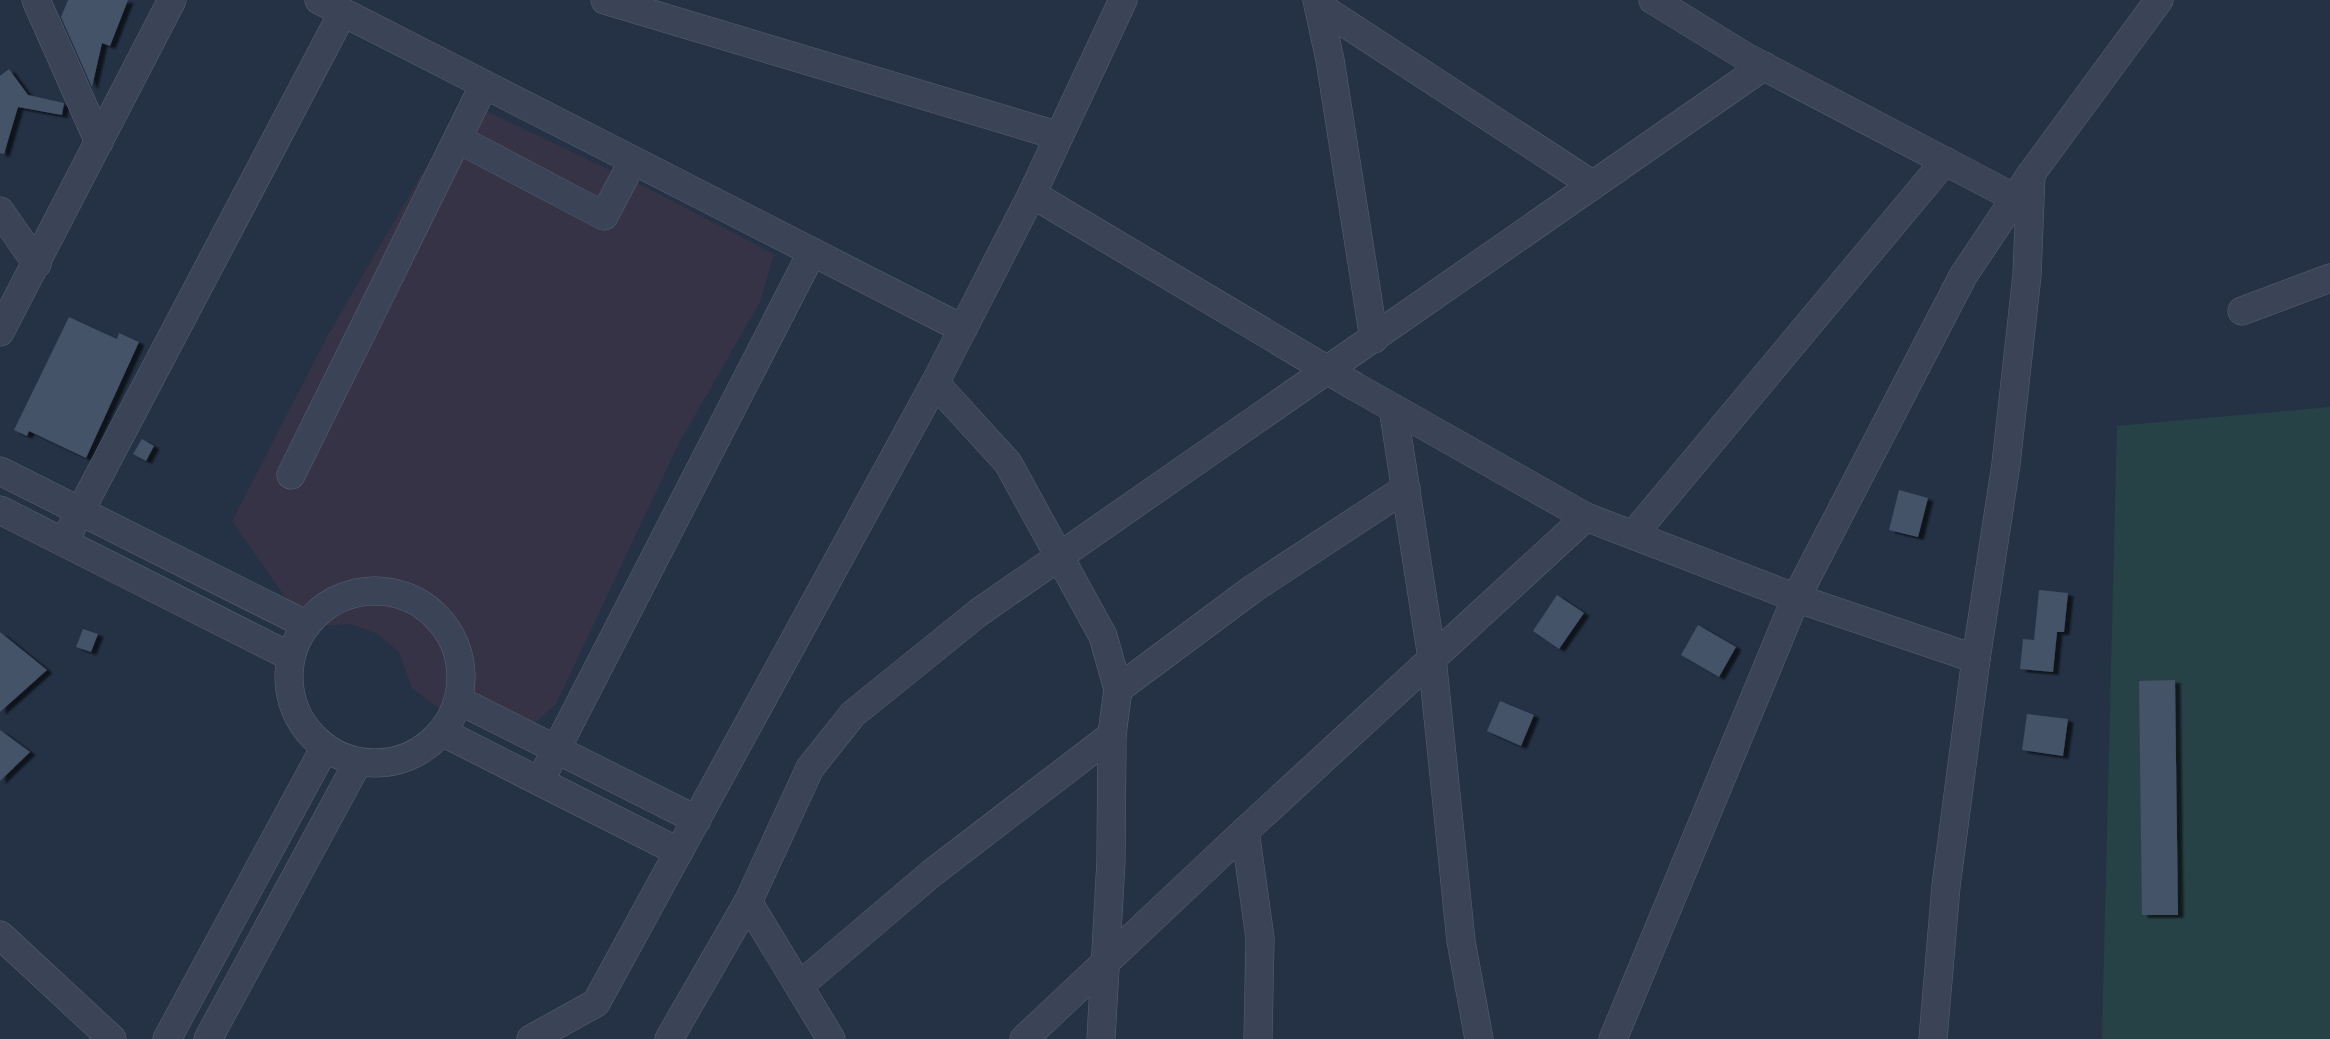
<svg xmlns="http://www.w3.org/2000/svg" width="2330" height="1039" viewBox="0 0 2330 1039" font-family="'Space Grotesk',sans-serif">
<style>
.medical{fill:#363346}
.green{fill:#274247}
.building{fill:#445269;filter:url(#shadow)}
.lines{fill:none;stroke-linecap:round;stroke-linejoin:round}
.minor-casing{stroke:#586273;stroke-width:29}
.minor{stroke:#3a4456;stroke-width:28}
</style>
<defs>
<filter id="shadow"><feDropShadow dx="5.5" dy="3" stdDeviation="1" flood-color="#0009"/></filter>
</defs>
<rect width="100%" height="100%" fill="#253246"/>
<polygon class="medical" points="470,103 653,191 774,254 760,302 679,443 556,704 530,727 454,719 412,688 399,652 378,634 351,624 306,627 232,521 328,335 420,177"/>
<polygon class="green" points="2330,407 2330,1039 2102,1039 2117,426"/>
<g class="building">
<polygon points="68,0 128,0 110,46 102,43 92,87 61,17"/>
<polygon points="9,69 28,95 64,103 62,115 18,107 4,154 0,153 0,76"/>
<polygon points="69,317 117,339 119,333 139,342 86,458 29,431 27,436 14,430"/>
<polygon points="142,439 154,446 146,461 133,454"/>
<polygon points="1899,490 1928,498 1918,537 1889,530"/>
<polygon points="2039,590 2068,593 2064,632 2057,632 2053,672 2020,669 2023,639 2034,640"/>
<polygon points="1557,595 1584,613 1559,649 1533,631"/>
<polygon points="1698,625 1736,647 1719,677 1681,655"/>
<polygon points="83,629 98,634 91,652 76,647"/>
<polygon points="0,632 47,670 0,712"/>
<polygon points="2175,680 2178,915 2142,915 2139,681"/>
<polygon points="1500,701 1534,715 1521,746 1487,731"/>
<polygon points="2027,714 2068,719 2063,756 2022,750"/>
<polygon points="0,730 30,752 0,781"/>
</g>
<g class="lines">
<defs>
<g id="minor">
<polyline points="36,0 99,142"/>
<polyline points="319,0 963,329"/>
<polyline points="605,0 1059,136"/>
<polyline points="1317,0 1330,60 1374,339"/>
<polyline points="1653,0 1746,57 2015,198"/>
<polyline points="1319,6 1593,185"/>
<polyline points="458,139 604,216 633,161"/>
<polyline points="1032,194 1356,387 1586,517 1796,598 1976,659"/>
<polyline points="0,211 37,264"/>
<polyline points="2242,311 2330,278"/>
<polyline points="0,332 172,0"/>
<polyline points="935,383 1008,463 1103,636 1118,689 1112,735 1111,861 1101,1039"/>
<polyline points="1393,408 1432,658 1461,941 1479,1039"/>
<polyline points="0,471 307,625"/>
<polyline points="291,475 484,85"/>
<polyline points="0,510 291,657"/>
<polyline points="1633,535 1945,161"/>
<polyline points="64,542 343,12"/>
<circle cx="375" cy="677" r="86"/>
<polyline points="1118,689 1254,588 1406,488"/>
<polyline points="458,700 697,820"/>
<polyline points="442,732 679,852"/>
<polyline points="540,781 812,252"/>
<polyline points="1245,831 1260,938 1258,1039"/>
<polyline points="748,902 831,1039"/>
<polyline points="0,935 112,1039"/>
<polyline points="799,986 932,873 1112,735"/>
<polyline points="167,1039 325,747"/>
<polyline points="208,1039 358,762"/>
<polyline points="531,1039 596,1003 935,383 1032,194 1123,0"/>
<polyline points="669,1039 748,902 810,768 853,714 978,613 1764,66"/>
<polyline points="1024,1039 1245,831 1586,517"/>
<polyline points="1613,1039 1796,598 1963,276 2031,174 2159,0"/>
<polyline points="1933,1039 1946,886 1976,659 2006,464 2027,275 2031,174"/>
</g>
</defs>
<use href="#minor" class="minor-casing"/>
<use href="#minor" class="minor"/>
</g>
</svg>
